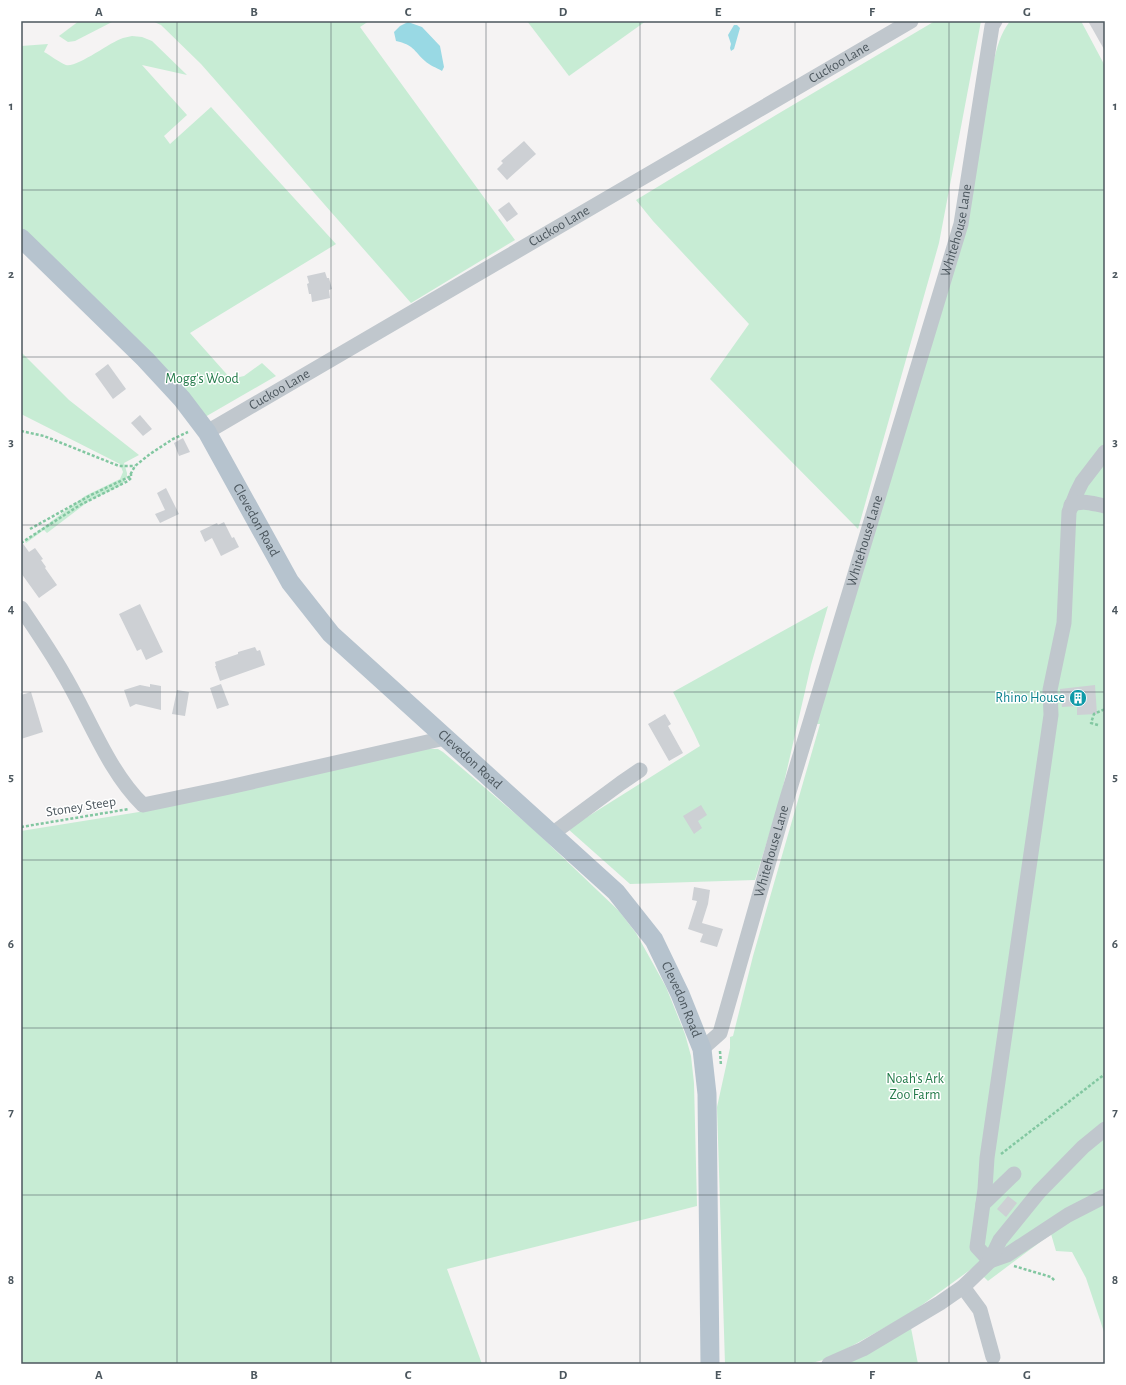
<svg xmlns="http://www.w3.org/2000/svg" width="1126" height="1385" viewBox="0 0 1126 1385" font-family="'Alegreya Sans',sans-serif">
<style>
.green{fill:#c7ecd4}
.water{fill:#99d9e4}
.building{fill:#cdd0d4}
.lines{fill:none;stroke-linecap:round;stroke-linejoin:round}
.path{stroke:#82c7a1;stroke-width:2.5;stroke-dasharray:3 2;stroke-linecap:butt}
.minor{stroke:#c0c7cd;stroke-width:15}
.major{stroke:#b6c3ce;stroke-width:19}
.grid{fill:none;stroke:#4c575e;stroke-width:1;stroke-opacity:0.55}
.labels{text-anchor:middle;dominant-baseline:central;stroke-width:3;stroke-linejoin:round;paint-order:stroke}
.street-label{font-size:14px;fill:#4c575e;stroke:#fff}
.park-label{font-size:14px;fill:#227a49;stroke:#fff}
.culture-label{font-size:14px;fill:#0d838f;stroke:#fff;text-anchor:end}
.neatline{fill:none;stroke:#4c575e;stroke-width:1.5}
.grid-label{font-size:13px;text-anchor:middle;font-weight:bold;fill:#4c575e}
</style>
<rect width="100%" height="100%" fill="#f5f3f3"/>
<g class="green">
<polygon points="79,21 114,21 75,41 68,42 59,36"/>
<polygon points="152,21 369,21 360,27 515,240 411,303 201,64 161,25"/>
<polygon points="527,21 646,21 569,76"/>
<polygon points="935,21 981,21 939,243 858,529 710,379 749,324 653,221 636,200 776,115"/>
<path d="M1010,21h71l24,45v1269l-19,-57 -14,-26 -16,-1 -5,-17 -63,47 -14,-14 -63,46 -61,34 -27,13 -15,4h-83l-8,-257 13,-59v-11l3,-1 20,-80 67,-232h-5l130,-427 48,-234c4,-15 7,-29 17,-42z"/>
<path d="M132,36l10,1 10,4 35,34 -45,-10 45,50 -23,21 6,8 41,-37 125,137 -146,89 41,46 13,-3 18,-13 14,13 -71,41 -92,-101 -92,-87v-183l27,-2 -4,8c6,3 16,11 22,13 11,3 44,-23 57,-27 3,-1 6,-1 9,-2z"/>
<polygon points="21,352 69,400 139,455 124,463 127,473 127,477 122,485 89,501 47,533 44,530 26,543 25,541 85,496 120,479 123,472 120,464 116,462 21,414"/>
<polygon points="828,606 811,665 780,800 755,880 630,884 568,829 700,746 694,733 673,692"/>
<polygon points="424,749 438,749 443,752 532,828 619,911 636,933 666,987 685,1034 691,1056 694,1083 697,1206 447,1269 482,1364 21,1364 21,831 139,812"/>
<polygon points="911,1328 918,1364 841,1364"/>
</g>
<g class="water">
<path d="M408,22l14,5 18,19 4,21 -2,4c-5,-3 -13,-6 -17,-10 -12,-11 -11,-16 -29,-20l-2,-9 6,-6z"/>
<polygon points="734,25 737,25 740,28 734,49 731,51 730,48 731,44 728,35"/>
</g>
<g class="building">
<polygon points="1088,21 1105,21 1105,51"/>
<polygon points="524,141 536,154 507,180 497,169 503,163 501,161"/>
<polygon points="509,202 518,214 507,222 498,210"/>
<polygon points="325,272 327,278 329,278 332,289 329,290 330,298 312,302 311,294 309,294 307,284 309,283 307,276"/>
<polygon points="108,364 126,389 113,399 95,374"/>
<polygon points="140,415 152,429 143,436 131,423"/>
<polygon points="183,438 190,452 179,456 174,443"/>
<polygon points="166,488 179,514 160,523 155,514 165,510 157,493"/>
<polygon points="224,522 232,538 234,537 239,547 221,556 212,538 205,542 200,531 217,523 218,525"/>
<polygon points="21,541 29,552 35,548 43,559 41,560 46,567 45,568 57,585 39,598 21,573"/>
<polygon points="140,604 163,652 146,660 141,649 137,651 119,614"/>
<polygon points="255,647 257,651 260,650 265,665 220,681 215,666 216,666 215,662 238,654 238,652"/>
<polygon points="150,684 161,686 161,710 136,704 130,707 124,690 140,685 150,687"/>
<polygon points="221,684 229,705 217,709 210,688"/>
<polygon points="1095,685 1097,714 1077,715 1077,706 1062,707 1060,689"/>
<polygon points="177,690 189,692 185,716 172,714"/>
<polygon points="31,692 43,732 21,739 21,695"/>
<polygon points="665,714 671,724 668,726 683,753 669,761 648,724"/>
<polygon points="701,805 707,815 698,821 702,828 694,834 683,816"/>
<polygon points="694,887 710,890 708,904 702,923 723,929 717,947 700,942 703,934 688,929 697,901 692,900"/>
<polygon points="1008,1196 1017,1203 1006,1217 997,1209"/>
</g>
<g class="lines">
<g class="path">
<polyline points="21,431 44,436 119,466 135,466"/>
<polyline points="30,529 91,495 129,477 135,466 150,454 173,439 188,432"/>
<polyline points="21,543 80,505 128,481 131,478 131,474"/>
<polyline points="1098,725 1091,723 1094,714 1105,709"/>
<polyline points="21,827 129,809"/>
<polyline points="720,1051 721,1066"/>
<polyline points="1001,1154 1105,1074"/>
<polyline points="1014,1266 1051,1277 1055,1281"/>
</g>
<g class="minor">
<path id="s1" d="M207,432l704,-411"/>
<polyline points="1105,452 1082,482 1077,492 1069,512 1064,623 1050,690 1051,715 987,1158 985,1189 977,1247 990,1261 1007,1255 1068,1215 1105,1196"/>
<path d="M1071,505c12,-6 22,-1 34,1"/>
<path d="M21,608c15,22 30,44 43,67 25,42 44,96 79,130l82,-17 220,-50"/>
<polyline points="552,834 621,783 640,770"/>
<path id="s2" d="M702,1049l18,-16 65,-228 176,-581 31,-198 3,-5"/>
<polyline points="983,1204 1014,1174"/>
<polyline points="963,1287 980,1310 993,1357"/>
<polyline points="829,1364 863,1349 940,1303 963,1287 990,1261 1000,1240 1039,1192 1083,1147 1105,1129"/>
</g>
<path class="major" id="s3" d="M21,238l124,121 37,40 25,33 83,150 41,52 285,258 38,48 26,54 22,55 5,45 3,270"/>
</g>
<path class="grid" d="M177,21v1343M331,21v1343M486,21v1343M640,21v1343M795,21v1343M949,21v1343M21,190h1084M21,357h1084M21,525h1084M21,692h1084M21,860h1084M21,1028h1084M21,1195h1084"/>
<defs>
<symbol id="building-disc" viewBox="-11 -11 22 22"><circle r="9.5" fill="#0f9aa8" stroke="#fff"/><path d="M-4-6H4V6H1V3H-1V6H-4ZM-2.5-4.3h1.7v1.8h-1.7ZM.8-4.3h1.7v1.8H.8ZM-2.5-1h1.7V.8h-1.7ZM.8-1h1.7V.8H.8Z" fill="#fff"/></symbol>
</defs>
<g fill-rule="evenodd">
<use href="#building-disc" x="1068" y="688" width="20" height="20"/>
</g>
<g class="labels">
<g class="street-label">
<text stroke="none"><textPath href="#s1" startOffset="732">Cuckoo Lane</textPath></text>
<text stroke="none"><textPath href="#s1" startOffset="408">Cuckoo Lane</textPath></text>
<text stroke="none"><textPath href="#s2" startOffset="861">Whitehouse Lane</textPath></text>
<text stroke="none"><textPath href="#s1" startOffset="84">Cuckoo Lane</textPath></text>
<text stroke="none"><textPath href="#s3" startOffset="370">Clevedon Road</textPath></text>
<text stroke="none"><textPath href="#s2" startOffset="537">Whitehouse Lane</textPath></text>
<text stroke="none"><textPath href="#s3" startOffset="694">Clevedon Road</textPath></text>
<text transform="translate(81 807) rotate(-9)">Stoney Steep</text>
<text stroke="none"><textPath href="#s2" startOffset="213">Whitehouse Lane</textPath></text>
<text stroke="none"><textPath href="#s3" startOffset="1018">Clevedon Road</textPath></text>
</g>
<g class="park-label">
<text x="202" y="379">Mogg's Wood</text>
<text x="915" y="1079">Noah's Ark<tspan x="915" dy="16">Zoo Farm</tspan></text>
</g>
<g class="culture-label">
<text x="1065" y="698">Rhino House</text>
</g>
</g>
<rect width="1126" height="1385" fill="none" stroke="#ffffff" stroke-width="44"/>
<rect x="22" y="22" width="1082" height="1341" class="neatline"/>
<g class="grid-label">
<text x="99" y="16">A</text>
<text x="254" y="16">B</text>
<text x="408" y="16">C</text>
<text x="563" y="16">D</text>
<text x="718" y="16">E</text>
<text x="872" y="16">F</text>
<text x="1027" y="16">G</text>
<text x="11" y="110">1</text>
<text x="1115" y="110">1</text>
<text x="11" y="278">2</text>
<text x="1115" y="278">2</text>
<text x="11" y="446">3</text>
<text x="1115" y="446">3</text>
<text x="11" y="613">4</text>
<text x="1115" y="613">4</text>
<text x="11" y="781">5</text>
<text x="1115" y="781">5</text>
<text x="11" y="948">6</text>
<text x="1115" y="948">6</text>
<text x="11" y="1116">7</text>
<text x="1115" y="1116">7</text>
<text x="11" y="1284">8</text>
<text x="1115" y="1284">8</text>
<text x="99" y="1379">A</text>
<text x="254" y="1379">B</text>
<text x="408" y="1379">C</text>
<text x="563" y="1379">D</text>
<text x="718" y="1379">E</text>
<text x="872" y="1379">F</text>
<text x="1027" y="1379">G</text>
</g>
</svg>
